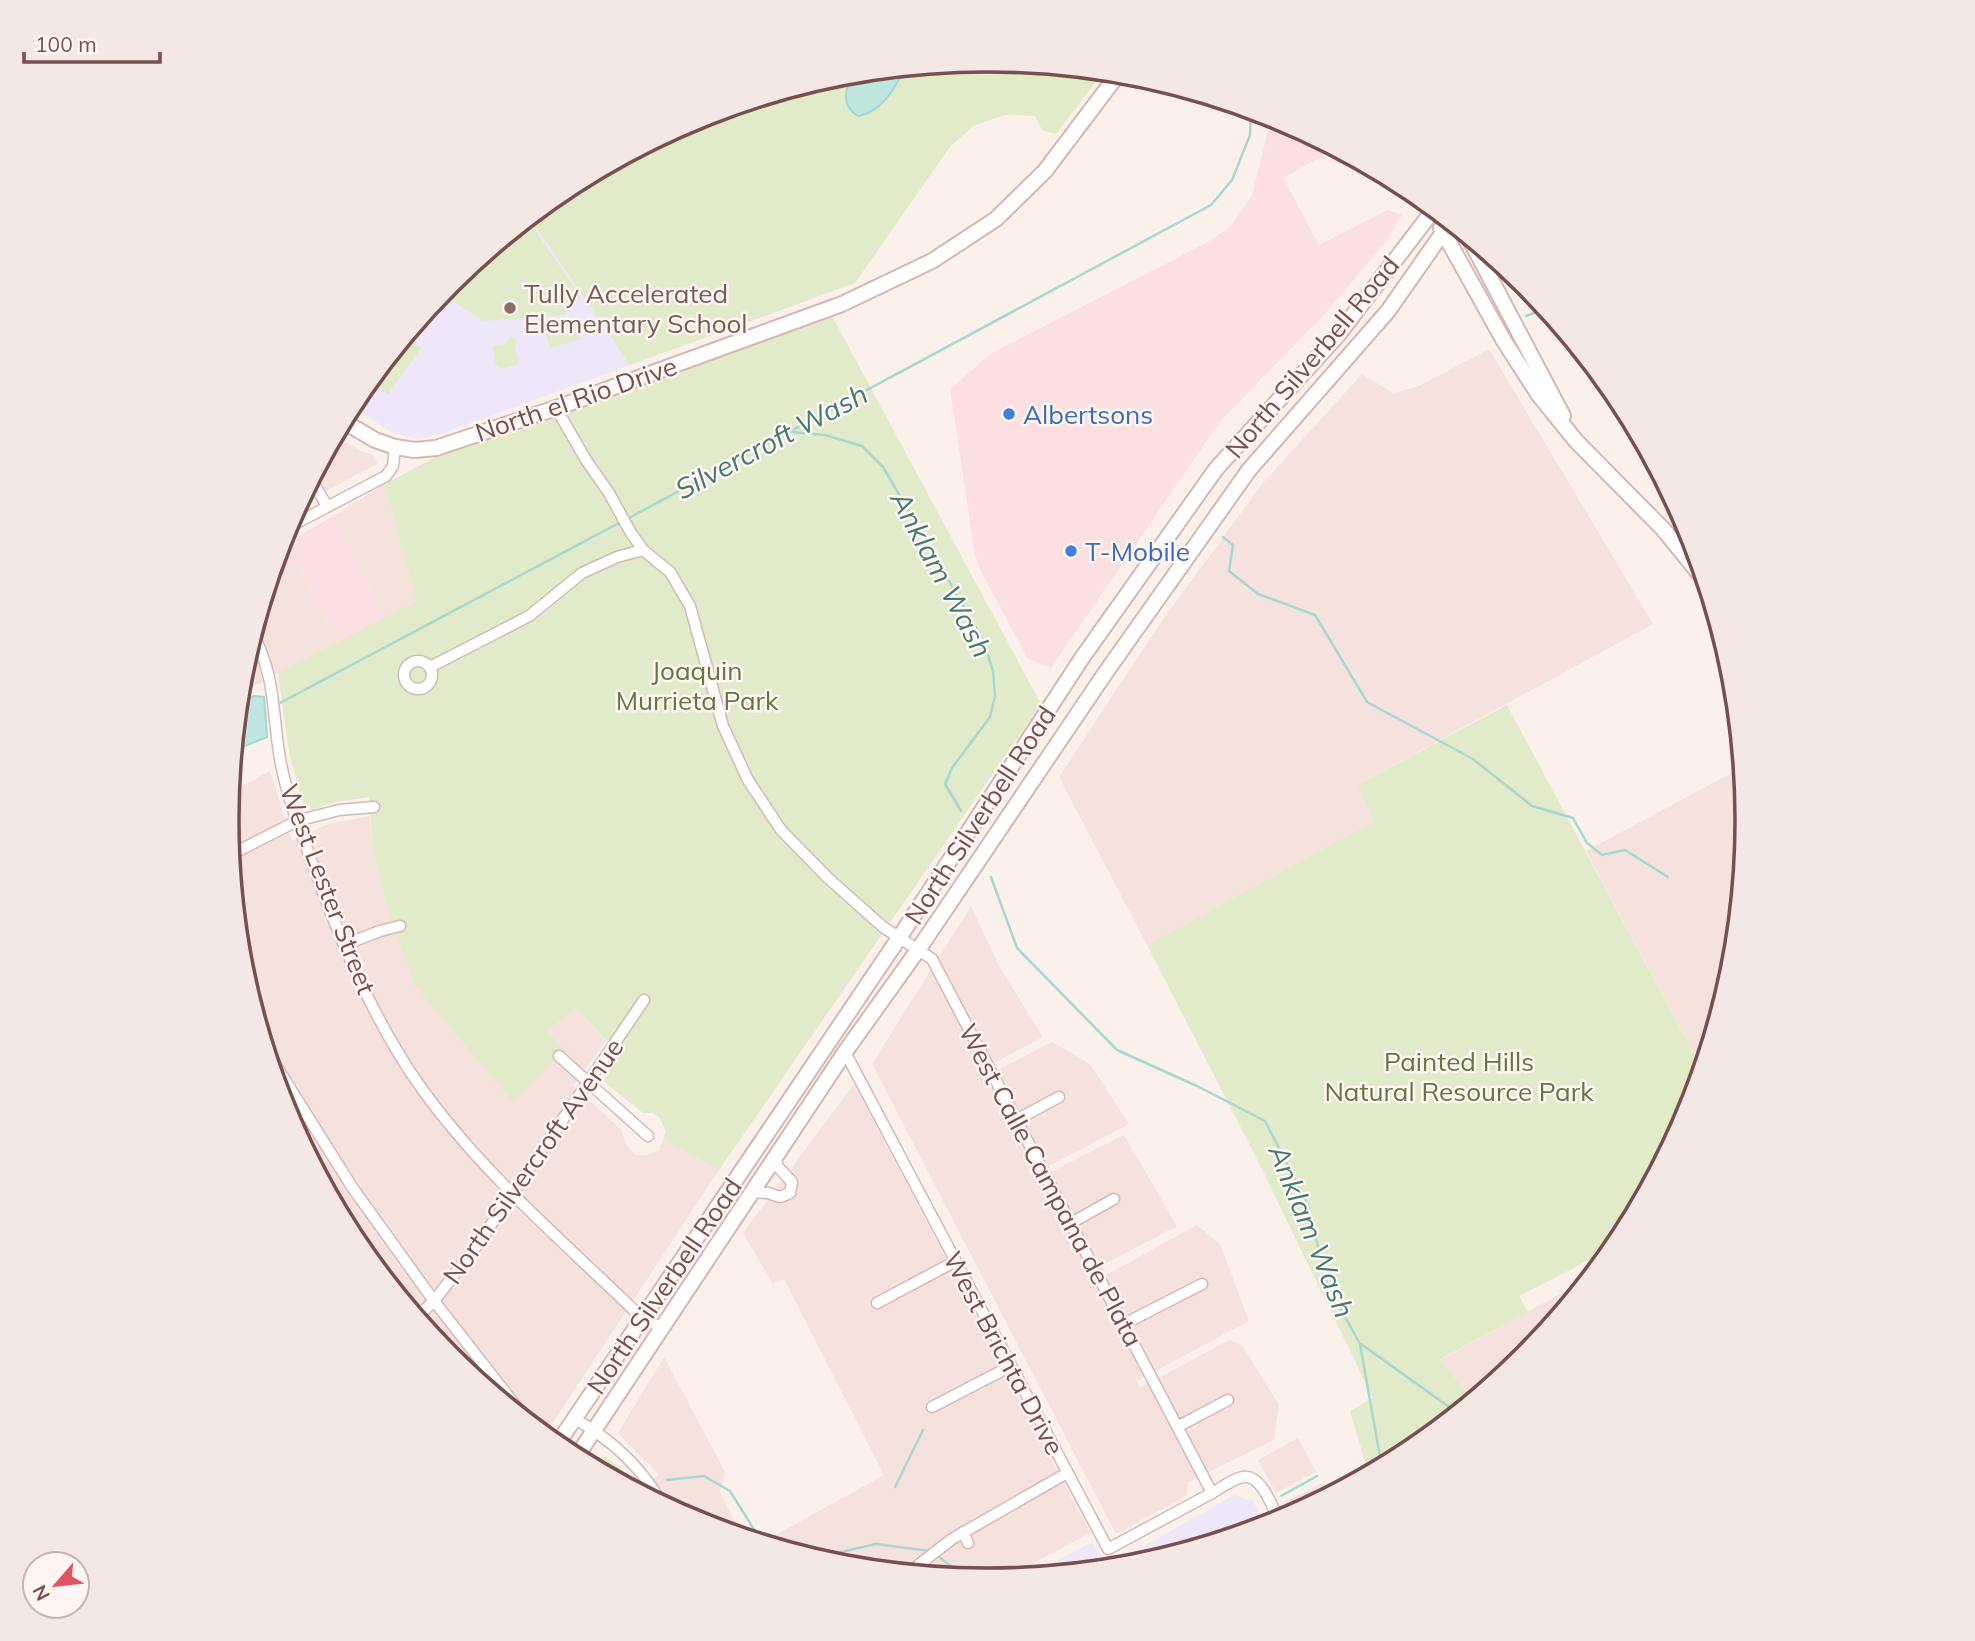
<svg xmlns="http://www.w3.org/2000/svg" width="1975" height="1641" viewBox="0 0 1975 1641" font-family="Mulish,sans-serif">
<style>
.residential{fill:#f6e2dc}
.commercial{fill:#fcdfe0}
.education{fill:#ede7f9}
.green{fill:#e1eac9}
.water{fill:#bfe6df;stroke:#a5d8cf;stroke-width:2}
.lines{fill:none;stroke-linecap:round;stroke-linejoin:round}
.stream{stroke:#a5d8cf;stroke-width:2.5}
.street-casing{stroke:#d4b9b6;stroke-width:13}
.secondary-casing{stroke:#d6b7b3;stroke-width:18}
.street{stroke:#fff;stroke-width:10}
.secondary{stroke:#fff;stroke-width:14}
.education-dot{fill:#8d6e63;stroke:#fff5f2;stroke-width:2.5}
.shop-dot{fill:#3f7fe0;stroke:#fff5f2;stroke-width:2.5}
.labels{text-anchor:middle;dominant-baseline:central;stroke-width:5;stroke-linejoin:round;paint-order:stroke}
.education-label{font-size:26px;fill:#785e54;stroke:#fff5f2;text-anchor:start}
.street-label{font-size:26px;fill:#774f4e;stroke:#fff5f2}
.shop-label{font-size:26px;fill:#366cbe;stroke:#fff5f2;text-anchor:start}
.park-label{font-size:26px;fill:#637742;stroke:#fff5f2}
.water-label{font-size:28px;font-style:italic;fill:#417c72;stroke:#fff5f2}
.rim{fill:none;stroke:#774f4e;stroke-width:3.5}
</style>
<rect width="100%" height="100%" fill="#fcf0eb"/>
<g class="residential">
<polygon points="1489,349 1653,624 1357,785 1374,821 1147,945 1059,777 1164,618 1262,484 1362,374 1393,393 1417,387"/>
<polygon points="335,434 358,450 375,456 377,464 296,507"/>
<polygon points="385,484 416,601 384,619 333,516"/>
<polygon points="287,543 339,643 239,694 241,672 279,548"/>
<polygon points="1743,767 1748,821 1734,969 1703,1071 1586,851"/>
<polygon points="270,771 292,841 328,824 370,816 373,851 388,911 414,984 565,1050 548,1031 576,1008 606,1041 573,1086 621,1129 627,1146 636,1155 647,1155 659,1150 663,1140 719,1170 544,1436 449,1358 355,1243 284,1111 241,969 227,820 229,793"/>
<polygon points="971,906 999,966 1043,1037 981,1070 984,1077 1052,1042 1090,1064 1129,1124 1036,1173 1039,1178 1124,1135 1177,1226 1086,1274 1090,1284 1197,1225 1220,1244 1249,1321 1137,1381 1140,1388 1229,1340 1242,1345 1279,1405 1274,1440 1188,1482 1187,1495 1116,1534 872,1064"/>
<polygon points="854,1084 1090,1533 1009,1576 1010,1579 988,1581 839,1567 761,1543 884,1475 784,1279 773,1284 743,1233"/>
<polygon points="1594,1275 1525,1359 1474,1401 1439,1361"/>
<polygon points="664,1357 725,1472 720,1492 743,1538 696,1523 638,1492 642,1491 659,1475 618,1433"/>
<polygon points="1298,1438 1316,1472 1276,1493 1258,1460"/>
<polygon points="1322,1483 1329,1497 1290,1517 1283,1503"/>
</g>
<g class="commercial">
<polygon points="1272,115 1337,148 1283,178 1319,245 1388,210 1402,215 1387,240 1326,313 1221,420 1051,668 1028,659 980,569 975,555 950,389 992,353 1206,243 1230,227 1252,196"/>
<polygon points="333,516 384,619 339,643 287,543"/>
</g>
<g class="education">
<polygon points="529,217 630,365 441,434 417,439 392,433 351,405 450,282"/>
<polygon points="1234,1495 1253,1501 1266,1527 1136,1567 1025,1578 1092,1542 1106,1568"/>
</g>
<g class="green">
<polygon points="988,60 1104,71 1056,134 1042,130 1035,116 1005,115 973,126 949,148 855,283 630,365 529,217 565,188 697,117 839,74"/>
<polygon points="527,219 581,297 564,315 483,321 441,293 450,282"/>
<polygon points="832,316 1041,704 719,1170 663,1140 666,1131 659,1117 652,1113 643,1113 602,1080 619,1054 576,1008 548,1031 565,1050 513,1102 414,984 388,911 373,851 369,797 336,802 305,812 289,752 278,673 416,601 385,484 436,457"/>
<polygon points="574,318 581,339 550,348 544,327"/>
<polygon points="405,336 421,348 388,394 369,381"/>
<polygon points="511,336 517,339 515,348 519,361 517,365 501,369 496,365 492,346 505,344"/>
<polygon points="1507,705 1703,1071 1690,1112 1620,1244 1519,1296 1528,1312 1439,1360 1474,1401 1410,1453 1369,1475 1350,1411 1373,1398 1255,1155 1147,945 1374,821 1357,785"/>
<polygon points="607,1457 633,1481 620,1483 589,1466 598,1458"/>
</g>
<g class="water">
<path d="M905,68c-10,20 -23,44 -47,48 -17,-10 -13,-28 -5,-43z"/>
<polygon points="254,696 264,697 267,737 233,751 238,705"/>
</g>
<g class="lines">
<g class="stream">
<polyline points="1526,316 1547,308"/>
<polyline points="791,432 825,435 862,446 883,467 983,640 993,671 995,696 990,717 952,768 945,784 961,811"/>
<polyline points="627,519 1211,205 1232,180 1250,135 1251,109"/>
<polyline points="1223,537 1233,545 1229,571 1258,594 1315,615 1367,702 1473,759 1532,806 1573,818 1587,843 1602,855 1625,850 1668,877"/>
<polyline points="278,704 621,522"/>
<polyline points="991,877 1017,948 1117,1050 1197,1086 1265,1121 1308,1205 1327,1284 1360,1344 1382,1468"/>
<polyline points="1361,1344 1456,1412 1462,1411"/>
<polyline points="667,1480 704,1476 730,1491 763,1544"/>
<polyline points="895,1487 923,1430"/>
<polyline points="1281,1496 1317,1476"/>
<polyline points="935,1554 952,1567 960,1579"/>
<polyline points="816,1560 823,1556 876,1544 930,1551"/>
</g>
<defs>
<g id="street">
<path d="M556,408l30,52 23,33 22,40 12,17 27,22 20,34 33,120 25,54 33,50 47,48 55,49 49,32 280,534c9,-5 20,-14 31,-16 19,-3 30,32 37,46"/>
<polyline points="311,479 327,506"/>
<polyline points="285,529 386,476 393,466 395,447"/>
<path d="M253,634c22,42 19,73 26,118 3,23 11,49 19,72 31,87 64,177 117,255 62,90 148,162 226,238l21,11"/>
<circle cx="418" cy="675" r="14"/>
<polyline points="430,667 529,616 582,573 617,557 643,550"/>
<polyline points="230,855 297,821 339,810 374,807"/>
<polyline points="344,945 380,931 400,926"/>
<polyline points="266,1050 352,1187 434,1301 526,1419"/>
<polyline points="845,1052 1108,1549 1212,1493"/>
<polyline points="559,1056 648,1136"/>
<polyline points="1016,1120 1059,1097"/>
<polyline points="751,1192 768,1193 780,1197 790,1193 792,1182 778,1167 775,1156"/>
<polyline points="1071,1223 1114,1199"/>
<polyline points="877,1303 956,1261"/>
<polyline points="416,1318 434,1301 478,1244 644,1000"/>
<polyline points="1124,1324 1202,1284"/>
<polyline points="932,1407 1011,1366"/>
<path d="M575,1419c37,21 68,49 88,87"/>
<polyline points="1179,1426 1228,1400"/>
<polyline points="963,1532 968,1543"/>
<polyline points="907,1574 952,1539 1067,1473"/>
</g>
<g id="secondary">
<polyline points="1441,228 1504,341 1538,394 1576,441 1663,529 1707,583"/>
<polyline points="1467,234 1563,416"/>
<polyline points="343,421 375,440 395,447 415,450 436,448 556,408 842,304 932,261 996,219 1045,171 1119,73"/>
<polyline points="556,1446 899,938 1082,658 1216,469 1338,335 1435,208"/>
<polyline points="575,1459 845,1052 918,950 1106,672 1249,470 1388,311 1451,221"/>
</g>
</defs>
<use href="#street" class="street-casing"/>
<use href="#secondary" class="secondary-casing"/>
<use href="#street" class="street"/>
<use href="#secondary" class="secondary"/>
</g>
<circle class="education-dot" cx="510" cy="308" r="7"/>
<g class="shop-dot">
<circle cx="1009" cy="414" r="7"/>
<circle cx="1071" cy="551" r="7"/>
</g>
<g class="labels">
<g class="education-label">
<text x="524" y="293">Tully Accelerated<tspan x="524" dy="30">Elementary School</tspan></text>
</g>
<g class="street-label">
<text transform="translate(1312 357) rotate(-50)">North Silverbell Road</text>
<text transform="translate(576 399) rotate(-19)">North el Rio Drive</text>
<text transform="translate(980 815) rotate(-57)">North Silverbell Road</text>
<text transform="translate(328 889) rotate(69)">West Lester Street</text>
<text transform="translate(533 1161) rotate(-55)">North Silvercroft Avenue</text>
<text transform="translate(1051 1185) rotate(62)">West Calle Campana de Plata</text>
<text transform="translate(664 1286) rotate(-56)">North Silverbell Road</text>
<text transform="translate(1004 1353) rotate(62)">West Brichta Drive</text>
</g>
<g class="shop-label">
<text x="1023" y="414">Albertsons</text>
<text x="1085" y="551">T-Mobile</text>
</g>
<g class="park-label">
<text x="697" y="670">Joaquin<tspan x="697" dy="30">Murrieta Park</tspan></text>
<text x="1459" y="1061">Painted Hills<tspan x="1459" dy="30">Natural Resource Park</tspan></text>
</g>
<g class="water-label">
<text transform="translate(771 441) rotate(-28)">Silvercroft Wash</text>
<text transform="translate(942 574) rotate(62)">Anklam Wash</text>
<text transform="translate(1312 1231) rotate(68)">Anklam Wash</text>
</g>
</g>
<path d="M0 0H1975V1641H0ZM239 820a748 748 0 1 1 1496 0a748 748 0 1 1-1496 0Z" fill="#f4e8e5" fill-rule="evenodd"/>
<path class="rim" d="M239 820a748 748 0 1 1 1496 0a748 748 0 1 1-1496 0Z"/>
<g transform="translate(56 1585) rotate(242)"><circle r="33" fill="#fff5f2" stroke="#c9b3b0" stroke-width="2"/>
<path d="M0-5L12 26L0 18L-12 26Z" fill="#e25463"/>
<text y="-10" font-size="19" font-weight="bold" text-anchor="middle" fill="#774f4e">N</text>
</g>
<path d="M24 52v10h136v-10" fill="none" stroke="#774f4e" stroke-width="3.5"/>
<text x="35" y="52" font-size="21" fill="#774f4e" stroke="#fff5f2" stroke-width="5" paint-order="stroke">100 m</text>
</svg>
